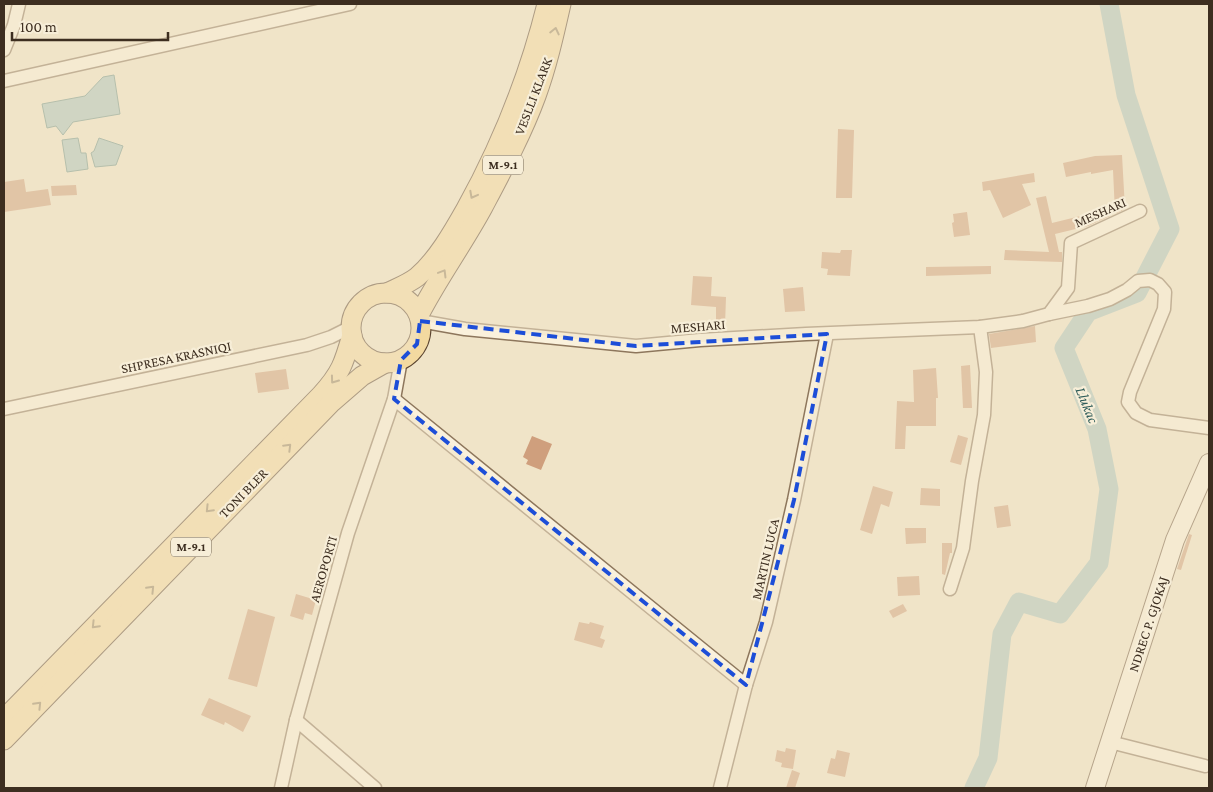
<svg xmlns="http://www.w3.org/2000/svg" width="1213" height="792" viewBox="0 0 1213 792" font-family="'Crimson Pro',serif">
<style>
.water{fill:#a9c4bc;stroke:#6f938a}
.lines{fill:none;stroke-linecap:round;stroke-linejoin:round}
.river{stroke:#a9c4bc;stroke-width:19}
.building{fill:#cf9f7d}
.street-casing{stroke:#8d765c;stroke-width:15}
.secondary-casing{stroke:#6f573f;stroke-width:20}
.primary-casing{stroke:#5b4430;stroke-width:21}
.street{stroke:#faf1dc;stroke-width:12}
.secondary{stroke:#faf1dc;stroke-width:18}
.primary{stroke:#f3d9a0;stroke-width:19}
.oneway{stroke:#988460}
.marked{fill:none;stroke:#1d4ed8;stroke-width:4;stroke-dasharray:10 6;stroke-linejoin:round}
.labels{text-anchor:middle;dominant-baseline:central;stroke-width:4.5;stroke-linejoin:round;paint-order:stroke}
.shield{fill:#f7eed8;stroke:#756857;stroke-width:1}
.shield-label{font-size:12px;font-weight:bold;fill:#3d2e20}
.street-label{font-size:14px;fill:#3d2e20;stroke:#f7eed8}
.water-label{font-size:15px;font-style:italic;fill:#2f5d5a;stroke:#f7eed8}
</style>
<rect width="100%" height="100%" fill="#f0e4c8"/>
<g class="water">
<polygon points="114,75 120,114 73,122 63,135 56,126 47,128 42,104 85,96 103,77"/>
<polygon points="78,138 81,153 86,153 88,169 67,172 62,140"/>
<polygon points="99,138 123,146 116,165 95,167 91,153 94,151"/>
</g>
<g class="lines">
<polyline class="river" points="974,788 988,758 1002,634 1019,602 1060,614 1099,563 1109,489 1097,429 1064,348 1088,312 1137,293 1170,229 1126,95 1109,4"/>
</g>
<g class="building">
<polygon points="838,129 854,130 852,198 836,198"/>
<polygon points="1122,155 1125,209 1117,213 1115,213 1113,170 1091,174 1091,172 1066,177 1063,163 1095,156"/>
<polygon points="1034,173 1035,182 1022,184 1031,205 1003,218 990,190 983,191 982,182"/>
<polygon points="24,179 26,192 48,189 51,205 4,212 4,182"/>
<polygon points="76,185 77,195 52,196 51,186"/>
<polygon points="1046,196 1052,223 1109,209 1110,216 1088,226 1055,234 1059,252 1062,252 1062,262 1004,260 1005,250 1049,252 1036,198"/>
<polygon points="967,212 970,235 954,237 952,223 954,222 953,214"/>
<polygon points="841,250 852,250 850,276 827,275 828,269 821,268 822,252 840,253"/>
<polygon points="991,266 991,274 926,276 926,267"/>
<polygon points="693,276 712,277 711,296 726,297 725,326 716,326 716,307 691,305"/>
<polygon points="803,287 805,311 785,312 783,289"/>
<polygon points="1035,326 1036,342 991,348 989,334"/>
<polygon points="970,365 972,408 963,408 961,366"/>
<polygon points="936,368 938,398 936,398 936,426 906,426 905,449 895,449 897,401 914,402 913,370"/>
<polygon points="286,369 289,389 258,393 255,373"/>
<polygon points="958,435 968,438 961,465 950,462"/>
<polygon points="532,436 552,444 541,470 526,464 528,460 523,457"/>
<polygon points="873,486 893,492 889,507 881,504 872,534 860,530"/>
<polygon points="921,488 940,489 940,506 920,505"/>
<polygon points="1008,505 1011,526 997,528 994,507"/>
<polygon points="905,528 926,528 926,543 906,544"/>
<polygon points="1189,534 1192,535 1181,570 1177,569"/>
<polygon points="942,543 952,543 952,553 950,553 945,575 942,574"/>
<polygon points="919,576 920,595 898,596 897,577"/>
<polygon points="296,594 316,600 312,615 305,613 303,620 290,616"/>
<polygon points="903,604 907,611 893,618 889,611"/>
<polygon points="248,609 275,617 257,687 228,679"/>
<polygon points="579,622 589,624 590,622 604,626 600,638 605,640 602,648 574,640"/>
<polygon points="209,698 251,716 243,732 225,722 224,725 201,715"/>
<polygon points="786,748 796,750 793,769 781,767 782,763 775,761 777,750 785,752"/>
<polygon points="837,750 850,753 845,777 827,773 831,758 835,759"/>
<polygon points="792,770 800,773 795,788 786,788"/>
</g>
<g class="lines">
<defs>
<g id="street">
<polyline points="4,50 14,25 19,4"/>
<polyline points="4,81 350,4"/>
<polyline points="1049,314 1088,306 1110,299 1127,290 1138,281 1150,280 1158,284 1165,292 1164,309 1130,392 1128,402 1136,413 1150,420 1209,428"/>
<polyline points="420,321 465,329 636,346 700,340 806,334 980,327 1023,321 1049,314 1068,288 1071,243 1140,211"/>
<polyline points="394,399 746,685"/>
<polyline points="4,409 307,345 331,337 351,327"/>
<polyline points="950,589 963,548 972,481 984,415 986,372 980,327"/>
<polyline points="296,720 375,788"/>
<polyline points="1110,742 1205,766"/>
<polyline points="281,788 296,720 348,533 394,399 401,360"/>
<polyline points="720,788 746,685 766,622 794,500 827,334"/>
</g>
<polyline id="secondary" points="1095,788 1175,540 1209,463"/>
<g id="primary">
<path d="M387,293c10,-5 21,-9 30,-16 20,-17 36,-45 49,-68 36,-65 63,-133 81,-205"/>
<circle cx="386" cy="328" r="35"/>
<path d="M419,315c19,-37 44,-71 64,-108 19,-36 39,-73 53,-111 11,-30 18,-61 25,-92"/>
<path d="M4,719l317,-324c20,-22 23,-32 31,-60"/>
<polyline points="4,740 332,402 362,376 385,363"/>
</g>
</defs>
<use href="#street" class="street-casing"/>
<use href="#secondary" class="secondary-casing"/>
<use href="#primary" class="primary-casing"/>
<use href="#street" class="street"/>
<use href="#secondary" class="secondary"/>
<use href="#primary" class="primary"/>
</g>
<defs><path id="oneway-chevron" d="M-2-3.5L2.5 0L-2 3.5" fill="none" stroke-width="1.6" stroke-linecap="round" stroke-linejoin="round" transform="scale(1.25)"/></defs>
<g class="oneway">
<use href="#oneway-chevron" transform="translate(555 31) rotate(-77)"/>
<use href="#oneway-chevron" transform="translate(473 195) rotate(118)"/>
<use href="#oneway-chevron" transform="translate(443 273) rotate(-59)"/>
<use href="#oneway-chevron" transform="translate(334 380) rotate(126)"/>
<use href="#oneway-chevron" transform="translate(288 447) rotate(-45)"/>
<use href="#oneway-chevron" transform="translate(209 509) rotate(134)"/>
<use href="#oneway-chevron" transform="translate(151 589) rotate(-46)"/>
<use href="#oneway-chevron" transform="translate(95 625) rotate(134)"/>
<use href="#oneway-chevron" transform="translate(38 705) rotate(-46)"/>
</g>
<path d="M0 0H1213V792H0ZM420,321l216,25 191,-12 -33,166 -48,185 -352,-286 7,-39 16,-16z" fill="#f0e4c8" fill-opacity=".55" fill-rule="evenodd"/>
<path class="marked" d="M420,321l216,25 191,-12 -33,166 -48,185 -352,-286 7,-39 16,-16z"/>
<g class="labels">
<g class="shield">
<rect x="483" y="155.5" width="40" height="19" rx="4"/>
<rect x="171" y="537.5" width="40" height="19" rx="4"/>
</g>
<g class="shield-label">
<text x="503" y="165">M-9.1</text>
<text x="191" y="547">M-9.1</text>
</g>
<g class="street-label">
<text transform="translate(533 96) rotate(-69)">VESLLI KLARK</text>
<text transform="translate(1100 212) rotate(-24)">MESHARI</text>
<text transform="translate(698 326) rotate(-5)">MESHARI</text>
<text transform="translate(176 357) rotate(-12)">SHPRESA KRASNIQI</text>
<text transform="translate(243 493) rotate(-46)">TONI BLER</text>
<text transform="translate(765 559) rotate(-77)">MARTIN LUCA</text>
<text transform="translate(323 569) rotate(-74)">AEROPORTI</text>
<text transform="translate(1148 624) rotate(-72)">NDREC P. GJOKAJ</text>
</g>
<g class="water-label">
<text transform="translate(1087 405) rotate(68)">Llukac</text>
</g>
</g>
<rect width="1213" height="792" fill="none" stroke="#3d2e20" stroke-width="10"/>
<path d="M12 32v8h156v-8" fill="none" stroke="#3d2e20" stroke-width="2.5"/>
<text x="20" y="32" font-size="15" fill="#3d2e20" stroke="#f7eed8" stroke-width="4" paint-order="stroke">100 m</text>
</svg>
